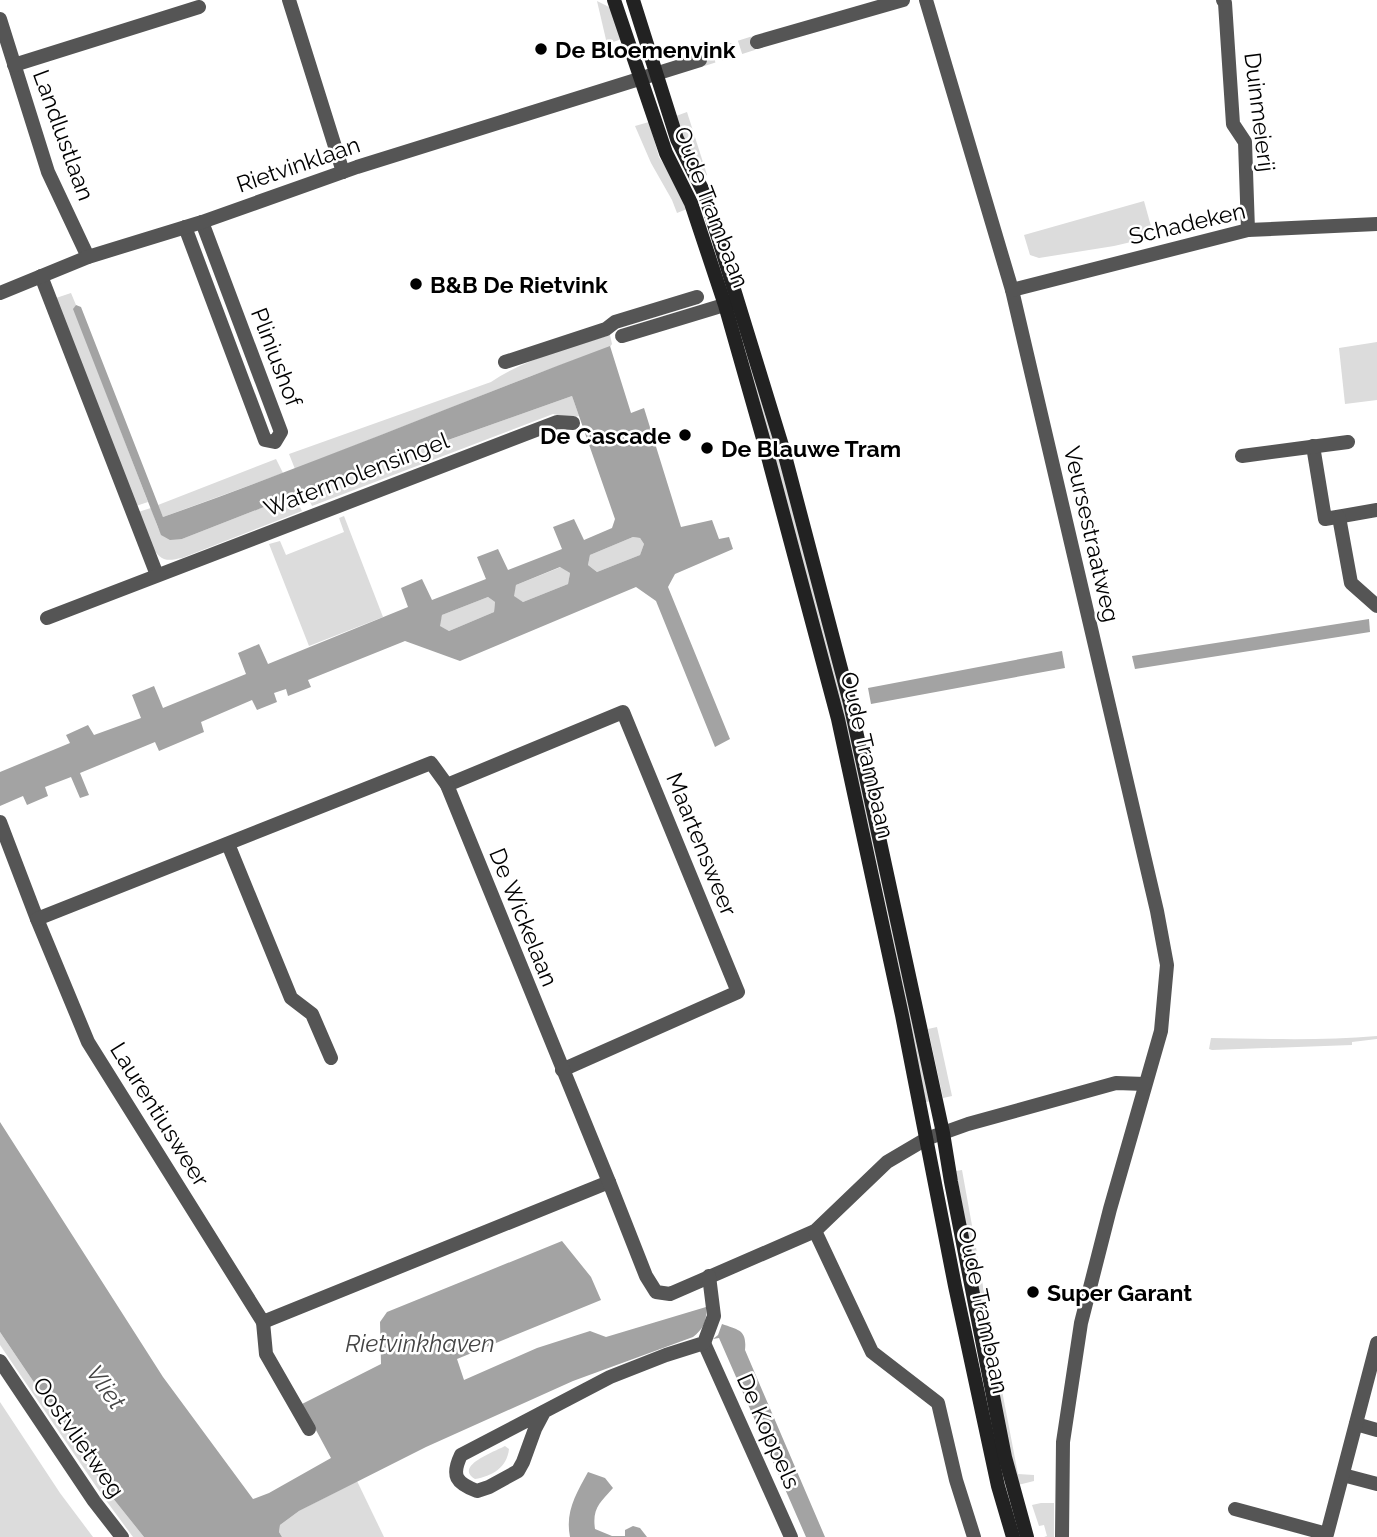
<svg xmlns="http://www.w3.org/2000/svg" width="1377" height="1537" viewBox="0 0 1377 1537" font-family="Raleway,sans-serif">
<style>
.green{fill:#dcdcdc}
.water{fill:#a3a3a3;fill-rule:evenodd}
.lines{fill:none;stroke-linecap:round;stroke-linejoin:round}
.street-tunnel{stroke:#d9d9d9;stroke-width:14;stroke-dasharray:14 7;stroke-linecap:butt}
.street{stroke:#555;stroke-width:14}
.secondary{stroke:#222;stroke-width:14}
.poi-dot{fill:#000;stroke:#fff;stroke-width:2.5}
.labels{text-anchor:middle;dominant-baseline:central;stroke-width:5;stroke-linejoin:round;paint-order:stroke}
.poi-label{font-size:23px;font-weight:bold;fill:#000;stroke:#fff;text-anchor:start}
.street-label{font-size:23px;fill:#000;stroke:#fff}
.water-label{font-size:24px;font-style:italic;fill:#444;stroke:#fff}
</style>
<rect width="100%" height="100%" fill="#fff"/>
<g class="green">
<polygon points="597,1 611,8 622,39 607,44"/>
<polygon points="687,112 707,175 703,177 687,150 676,116"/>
<polygon points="649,122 659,157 675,182 687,209 677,213 672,200 651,163 635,126"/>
<polygon points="1144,201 1152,230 1144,239 1114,246 1039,258 1030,255 1024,235"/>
<polygon points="71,293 76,305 74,309 148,502 136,506 56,298"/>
<path d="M610,335l2,9 -2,3 -79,29 -236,93 -6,-15 202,-72c36,-24 78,-34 119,-47z"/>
<polygon points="1377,342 1377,400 1345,404 1339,348"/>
<path d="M745,353l5,4 48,165 49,191 85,388 -6,1 -1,-3c-25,-129 -51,-257 -83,-385 -30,-120 -63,-239 -98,-359z"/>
<polygon points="572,396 579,416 572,418 553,414 312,506 305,491"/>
<polygon points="276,459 283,473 163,517 158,505"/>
<path d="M294,495l8,16 -120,47c-7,1 -12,3 -18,1 -13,-5 -21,-34 -26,-47l13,-4c8,20 6,32 31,31z"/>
<polygon points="344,516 383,617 309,646 269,544 280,541 286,555 344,532 339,518"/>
<polygon points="633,537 640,538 644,544 640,555 597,572 588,565 590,555"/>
<polygon points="561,567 570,573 568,584 523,602 513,596 516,585"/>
<polygon points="488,597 495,602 494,612 449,631 439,626 442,615"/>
<polygon points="937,1027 952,1096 943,1098 928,1029"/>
<path d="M1377,1036v3l-25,3v3l-140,5 -3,-1 2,-11c55,1 111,3 166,-2z"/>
<polygon points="962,1170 999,1375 1018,1474 1034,1475 1034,1481 1018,1485 998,1398 956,1171"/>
<polygon points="0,1332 108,1492 144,1537 133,1537 102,1495 0,1345"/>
<polygon points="0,1402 60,1493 93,1537 0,1537"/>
<path d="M505,1446l4,3c-2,19 -17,27 -34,30 -21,-13 19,-27 30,-33z"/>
<polygon points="357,1481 384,1537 282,1537 279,1532 280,1525 299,1511"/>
<polygon points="1041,1503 1054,1503 1054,1537 1044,1537 1047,1536 1044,1525 1039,1526 1032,1505"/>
</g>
<g class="water">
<path d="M76,305l5,2 82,210c150,-53 297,-115 447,-171l21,67 13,-5 37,119 31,-7 7,19 10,-2 4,12 -58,25 -7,13 62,152 -15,8 -59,-146 -20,-14 -176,74 -55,-20 -97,39 3,7 -23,9 -2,-7 -12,4 3,9 -20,8 -5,-10 -51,22 3,10 -45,19 -4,-9 -75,31 9,22 -9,3 -9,-21 -26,10 3,9 -21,9 -4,-9 -23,10v-34l70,-29 -4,-8 22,-10 6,10 47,-17 -9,-23 22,-9 9,22 83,-34 -8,-21 21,-9 9,20 140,-57 -7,-19 21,-9 10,21 54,-21 -9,-22 21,-8 10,21 54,-21 -9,-22 21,-8 10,21 28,-12 3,-9 -43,-123 -262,93 -128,50 -12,1 -9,-5 -88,-226zM633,537l7,1 4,6 -4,11 -43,17 -9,-7 2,-10zM560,567l10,6 -2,11 -45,18 -9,-6 2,-11zM488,597l7,5 -1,10 -45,19 -9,-5 2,-11z"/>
<polygon points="1369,619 1370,632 1135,669 1132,656"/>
<polygon points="1062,651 1065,668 871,704 868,688"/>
<path d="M0,1122l163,255 90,122 16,-6 62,-35 -29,-54 79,-40 -1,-42 7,-10 175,-71 29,36 10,23 -144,59 7,21 73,-32 53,-17 16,6 100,-30c1,14 -2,21 -13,30l-120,44 -147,66 -127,64 -19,14 -1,7 3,5h-138l-36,-45 -108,-160z"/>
<path d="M722,1324c17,6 25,6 23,26l80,187h-19l-87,-199 -6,1 5,-4z"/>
<path d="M588,1472l17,6 8,10c-13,15 -21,20 -18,41l17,7h13v-6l8,-4 7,2 7,9h-77c-5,-25 6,-43 18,-65z"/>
</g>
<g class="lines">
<polyline class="street-tunnel" points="700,60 757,42"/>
<g class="street">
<polyline points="289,0 343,172"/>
<polyline points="926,0 1012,290 1157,911 1167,965 1161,1031 1110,1209 1081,1323 1063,1442 1062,1537"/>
<polyline points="1223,0 1225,3 1233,124 1245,142 1248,230"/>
<polyline points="0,19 48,172 88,257"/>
<polyline points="757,42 903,0"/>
<polyline points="14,65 199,7"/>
<polyline points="185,227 265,440 275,442 281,432 202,222"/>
<polyline points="41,276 157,575"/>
<polyline points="1012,290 1248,230 1377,224"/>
<polyline points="0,293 88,257 202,222 357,167 700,60"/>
<polyline points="622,336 734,302"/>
<polyline points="505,362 606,329 615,322 697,297"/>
<polyline points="1313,446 1325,519 1377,510"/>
<polyline points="1242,456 1348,442"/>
<polyline points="1339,517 1351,583 1377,606"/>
<polyline points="47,618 557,422 573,423"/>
<polyline points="447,785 623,712 738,992 562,1070"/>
<polyline points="0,822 37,919 88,1042 263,1322 609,1182"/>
<polyline points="228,844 291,998 312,1014 331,1058"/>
<polyline points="37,919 431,763 447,785 609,1182 646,1276 656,1292 670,1294 815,1231 887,1162 926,1139 968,1124 1116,1083 1145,1084"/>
<polyline points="815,1231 872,1352 938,1403 956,1480 974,1537"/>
<polyline points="263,1322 266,1354 309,1429"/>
<polyline points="704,1343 791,1537"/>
<polyline points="0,1361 94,1501 122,1537"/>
<path d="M544,1412l-9,17 -12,33 -5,9 -29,16 -12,4c-21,-8 -26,-15 -16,-36l149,-78 56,-22 38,-12 10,-27 -5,-40"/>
<polyline points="1356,1424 1377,1430"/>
<polyline points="1343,1475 1377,1484"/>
<polyline points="1235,1509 1327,1534 1377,1343"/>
</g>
<g class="secondary">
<polyline points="614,0 666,153 691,203 725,305 764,442 838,719 902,1015 955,1286 998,1486 1013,1537"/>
<polyline points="633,0 677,139 705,195 784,452 850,703 943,1133 951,1182 1005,1457 1027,1537"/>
</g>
</g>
<g class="poi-dot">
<circle cx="541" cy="49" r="7"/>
<circle cx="416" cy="284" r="7"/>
<circle cx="685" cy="435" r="7"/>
<circle cx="707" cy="448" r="7"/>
<circle cx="1033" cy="1292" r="7"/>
</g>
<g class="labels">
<g class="poi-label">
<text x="555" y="49">De Bloemenvink</text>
<text x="430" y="284">B&amp;B De Rietvink</text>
<text x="671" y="435" text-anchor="end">De Cascade</text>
<text x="721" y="448">De Blauwe Tram</text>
<text x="1047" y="1292">Super Garant</text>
</g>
<g class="street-label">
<text transform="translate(1260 112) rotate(83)">Duinmeierij</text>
<text transform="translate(64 135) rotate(70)">Landlustlaan</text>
<text transform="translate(298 164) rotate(-19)">Rietvinklaan</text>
<text transform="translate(712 207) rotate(69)">Oude Trambaan</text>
<text transform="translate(1187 223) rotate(-13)">Schadeken</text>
<text transform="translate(277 357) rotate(69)">Pliniushof</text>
<text transform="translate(356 474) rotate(-21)">Watermolensingel</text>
<text transform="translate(1092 534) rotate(77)">Veursestraatweg</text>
<text transform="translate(868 755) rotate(77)">Oude Trambaan</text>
<text transform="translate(702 844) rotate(68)">Maartensweer</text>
<text transform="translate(524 917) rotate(68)">De Wickelaan</text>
<text transform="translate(160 1114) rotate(58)">Laurentiusweer</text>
<text transform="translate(984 1310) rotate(78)">Oude Trambaan</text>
<text transform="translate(769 1431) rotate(66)">De Koppels</text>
<text transform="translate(79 1437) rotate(55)">Oostvlietweg</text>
</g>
<g class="water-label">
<text x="420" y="1343">Rietvinkhaven</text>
<text transform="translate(106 1387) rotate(54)">Vliet</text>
</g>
</g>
</svg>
